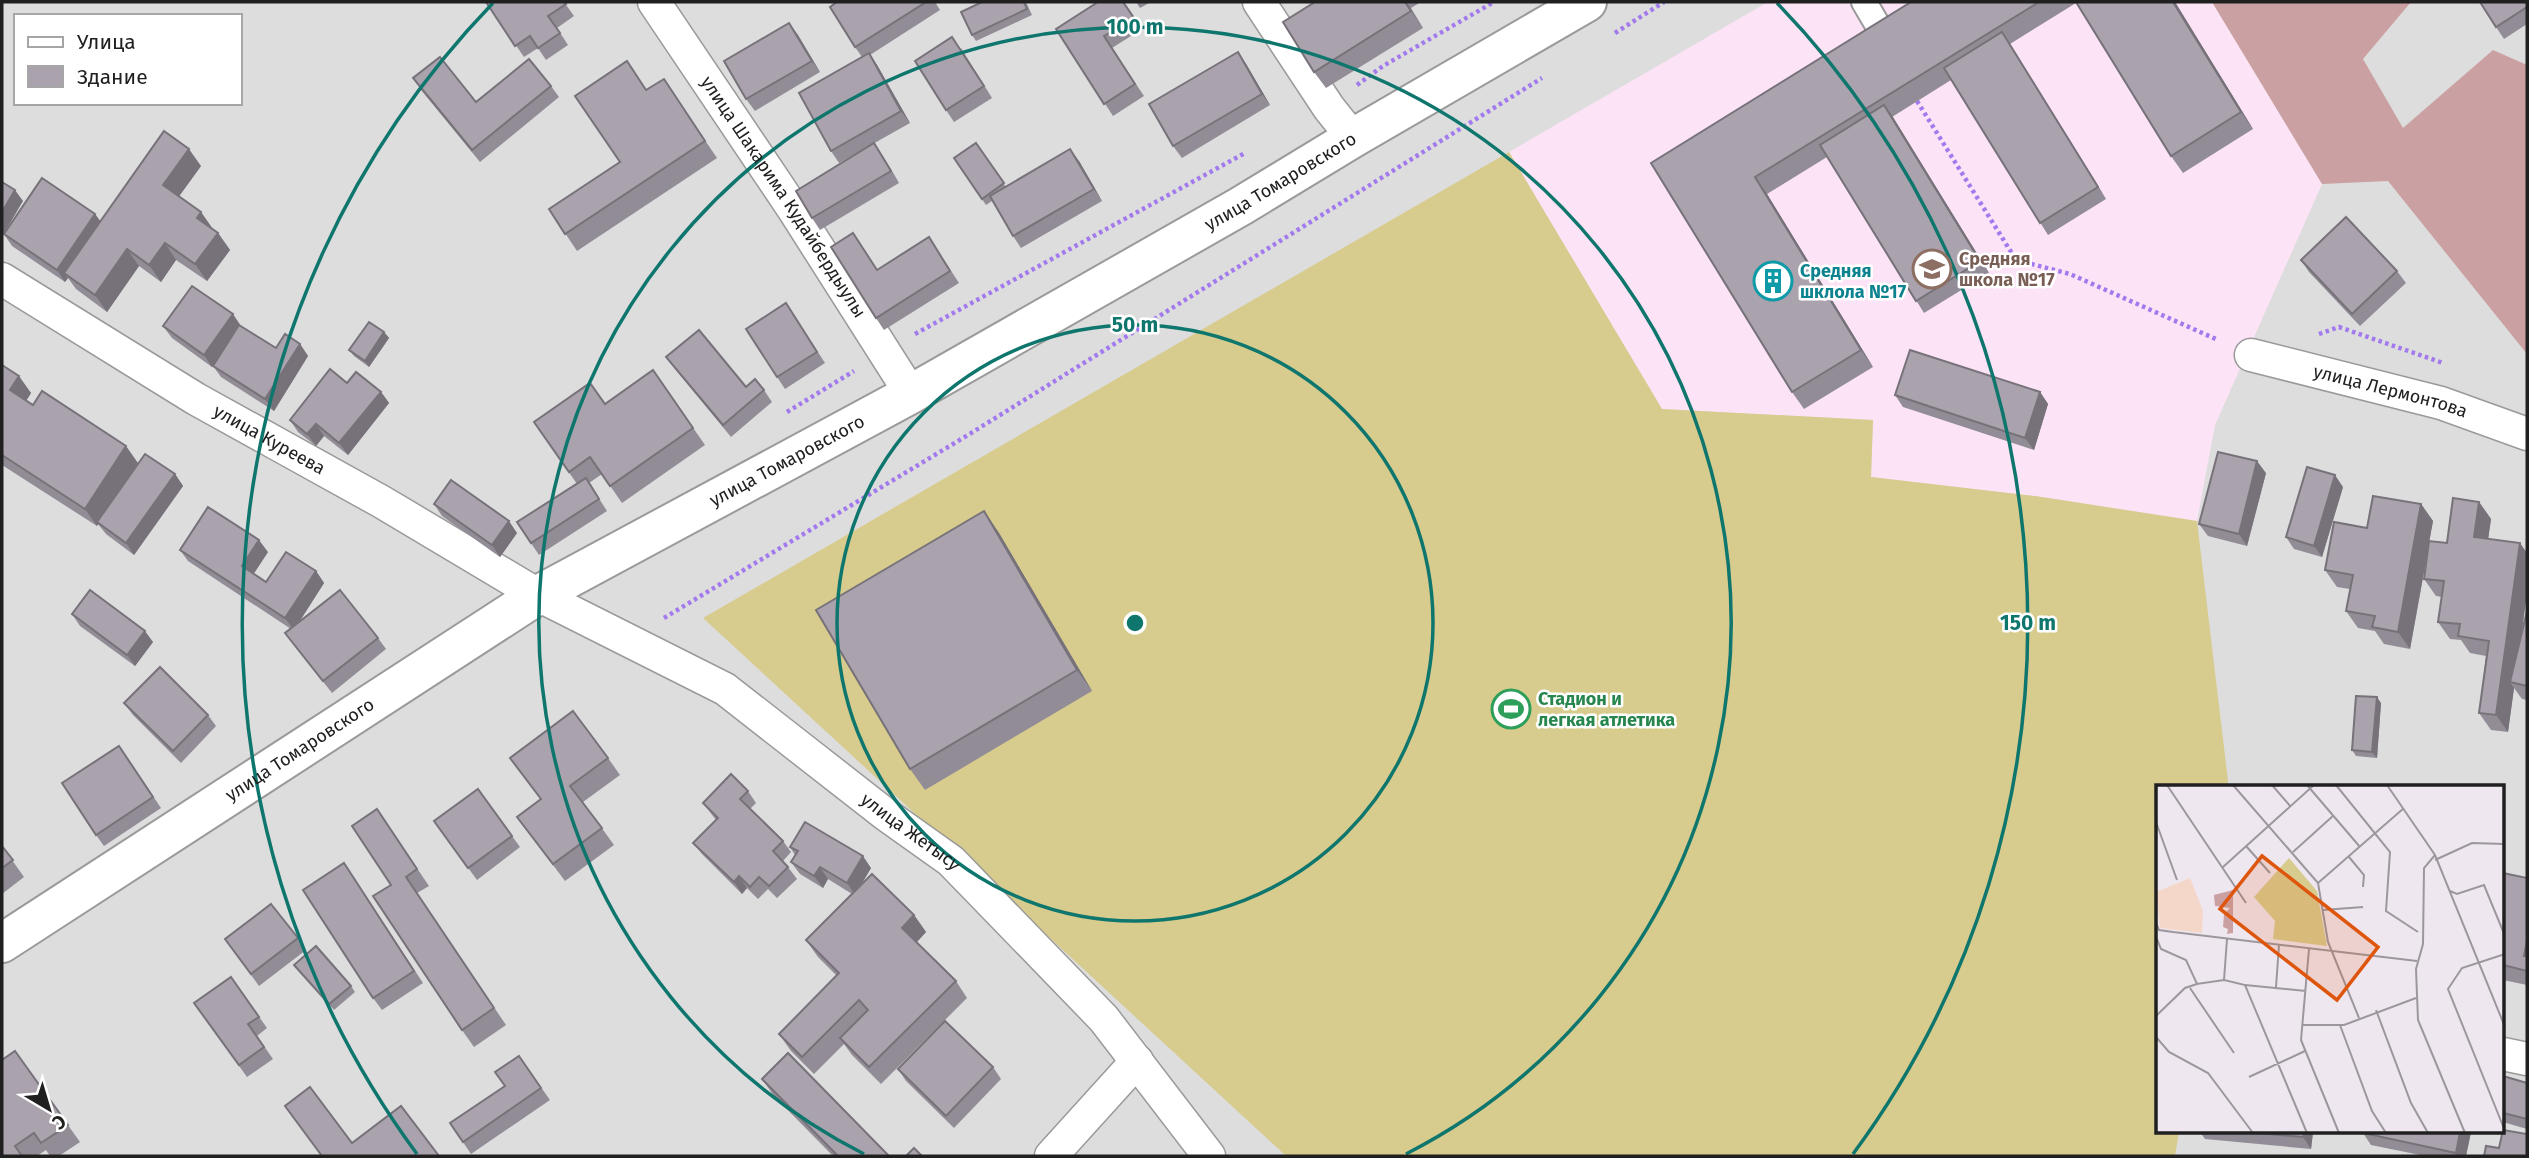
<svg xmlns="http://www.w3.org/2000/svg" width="2529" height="1158" viewBox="0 0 2529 1158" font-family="'Fira Sans',sans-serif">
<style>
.residential{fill:#ddddde;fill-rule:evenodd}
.education{fill:#fce4f6}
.forest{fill:#cba0a2}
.pitch{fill:#d7cc8d}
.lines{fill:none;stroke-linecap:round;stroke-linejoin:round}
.pedestrian-casing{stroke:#9a9a9a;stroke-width:28}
.minor-casing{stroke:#9a9a9a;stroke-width:35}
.tertiary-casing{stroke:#9a9a9a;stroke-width:42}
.path{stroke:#a27aee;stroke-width:4.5;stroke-dasharray:3.5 3.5;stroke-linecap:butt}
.pedestrian{stroke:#fff;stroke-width:24}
.minor{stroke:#fff;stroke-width:32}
.tertiary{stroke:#fff;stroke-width:38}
.wall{fill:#928c96}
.shaded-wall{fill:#77727a}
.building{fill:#aaa3ae;stroke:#77727a;stroke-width:2}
.ring{fill:none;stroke:#0f766e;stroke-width:3.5}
.labels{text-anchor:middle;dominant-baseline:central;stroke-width:5;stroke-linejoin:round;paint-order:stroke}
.street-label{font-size:18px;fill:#202020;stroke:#fff}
.education-label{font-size:18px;font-weight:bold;fill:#785e54;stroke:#fff;text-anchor:start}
.culture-label{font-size:18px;font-weight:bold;fill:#0d838f;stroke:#fff;text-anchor:start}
.leisure-label{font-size:18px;font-weight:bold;fill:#27864d;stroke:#fff;text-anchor:start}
.inset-road{fill:none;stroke:#9c979d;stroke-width:2}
.view{fill:#de560d;fill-opacity:0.15;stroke:#de560d;stroke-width:3.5}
.inset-edge{fill:none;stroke:#202020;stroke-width:3.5}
.centre{fill:#0f766e;stroke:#fff;stroke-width:3.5}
.ring-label{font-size:21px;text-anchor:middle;font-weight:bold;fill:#0f766e;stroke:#fff;stroke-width:5;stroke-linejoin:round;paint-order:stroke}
</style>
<rect width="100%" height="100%" fill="#efe7f0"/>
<path class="residential" d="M2,2h2525v1154h-2525zM16,16h224v87h-224zM2158,787h345v345h-345z"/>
<polygon class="education" points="1768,2 2212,2 2322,184 2215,425 2197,521 2035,496 1871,477 1873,420 1662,409 1509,152"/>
<polygon class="forest" points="2212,2 2411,2 2363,59 2403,128 2493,50 2527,65 2527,354 2388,181 2322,184"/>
<polygon class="pitch" points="1509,152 1662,409 1873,420 1871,477 2035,496 2197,521 2228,781 2227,787 2158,787 2158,1132 2179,1132 2175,1156 1286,1156 703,618"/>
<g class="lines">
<defs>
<polyline id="pedestrian" points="1864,2 1887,41"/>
<g id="minor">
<path id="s1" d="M654,2l140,208 117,184"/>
<polyline points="1259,2 1329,108 1353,138"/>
<path id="s2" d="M2,279l194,120 186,103 156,93 187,94 160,125 66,47 153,158 105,137"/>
<path id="s3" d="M2251,355l190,48 86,31"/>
<polyline points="2503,1054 2527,1059"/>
<polyline points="1051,1156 1137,1061"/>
</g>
<g id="tertiary">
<path id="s4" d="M2,943l536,-348 373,-201 330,-188 112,-68 234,-136"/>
</g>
</defs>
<use href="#pedestrian" class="pedestrian-casing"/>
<use href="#minor" class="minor-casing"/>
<use href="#tertiary" class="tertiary-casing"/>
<g class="path">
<polyline points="1615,33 1664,2"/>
<polyline points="1357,85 1383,66 1494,2"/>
<polyline points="1917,101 2016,260 2070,274 2218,340"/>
<polyline points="915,334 1245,153"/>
<polyline points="2319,334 2339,327 2443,363"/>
<polyline points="787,412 854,371"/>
<polyline points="664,618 968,435 1542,78"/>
</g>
<use href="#pedestrian" class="pedestrian"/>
<use href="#minor" class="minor"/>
<use href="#tertiary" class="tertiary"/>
</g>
<g class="wall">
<polygon points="486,2 564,2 574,16 557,28 568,45 546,60 538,48 524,57"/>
<polygon points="837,2 935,2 940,10 870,55 877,65 910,123 839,163 831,151 862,57 855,47"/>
<polygon points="1026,2 1032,15 976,41 972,35"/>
<polygon points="1124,2 1142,29 1112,48 1144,96 1113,116 1056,29"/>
<polygon points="1136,2 1151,2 1140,8"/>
<polygon points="1315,2 1421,2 1411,8 1423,28 1326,88 1314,72"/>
<polygon points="1911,2 2175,2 2253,129 2183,173 2171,156 2076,3 2010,44 2106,199 2048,235 1951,80 1892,117 1989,273 1924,313 1827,157 1767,194 1873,367 1804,409 1792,392 1651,163"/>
<polygon points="2527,2 2527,24 2504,39 2496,27"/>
<polygon points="789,23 820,72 755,111 746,99"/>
<polygon points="961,48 992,98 954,122 946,110"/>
<polygon points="1246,64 1270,105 1182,158 1173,146"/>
<polygon points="413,78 476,102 551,86 559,97 480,162 421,90"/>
<polygon points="647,90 675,96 717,158 577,251 549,209 620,162"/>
<polygon points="976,143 1006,187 1079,161 1102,201 1021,248 1013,236 992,201 986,205 954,158"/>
<polygon points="882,155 899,183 820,230 812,218"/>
<polygon points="201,166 179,196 201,212 213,230 218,233 230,250 207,281 176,260 161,282 139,266 107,312 76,289 68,278 65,282 12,246 4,234 95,214 100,221"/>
<polygon points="853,233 877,270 929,237 959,283 884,330 876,318"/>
<polygon points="2301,260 2397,271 2406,283 2360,326 2309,272"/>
<polygon points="786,303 825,363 785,389 777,377"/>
<polygon points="163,326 241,326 276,348 300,344 308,356 274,411 221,377 213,366 212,367 172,338"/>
<polygon points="384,332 389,338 369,367 354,356 349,350"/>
<polygon points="666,357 746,387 764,390 772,402 731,437 675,369"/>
<polygon points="2,365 31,393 26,401 138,463 124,484 175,474 183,486 134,555 106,534 98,524 97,526 2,465"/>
<polygon points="653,370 705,445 622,503 602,474 589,483 607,511 539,555 517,522 577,484 534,422 605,404"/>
<polygon points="347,383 381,392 389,403 348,455 324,436 316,446 298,432 290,420"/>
<polygon points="2040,392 2048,404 2034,450 1903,407 1895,395"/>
<polygon points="2266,473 2247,546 2208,536 2199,524"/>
<polygon points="2343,487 2322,557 2294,549 2286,537"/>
<polygon points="2479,502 2491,519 2488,539 2523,628 2527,611 2527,700 2522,699 2514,688 2508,732 2491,730 2479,713 2486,656 2470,653 2461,640 2450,639 2438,622 2442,597 2436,596 2424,579 2427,556 2410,649 2384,644 2375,631 2358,628 2346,611 2350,589 2337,587 2325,570 2367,528 2421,504 2433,521 2429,541 2447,543"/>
<polygon points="434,504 517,533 500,557 442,516"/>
<polygon points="984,511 999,533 1092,691 925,790 910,769"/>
<polygon points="180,550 268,552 253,574 266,582 316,571 324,583 298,624 378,638 386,649 332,693 285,633 291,629 188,561"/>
<polygon points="72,614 153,642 135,666 80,626"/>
<polygon points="124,703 208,715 216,726 181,763 133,715"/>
<polygon points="2381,703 2377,758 2356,756 2352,750"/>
<polygon points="119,746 161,808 104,846 96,835"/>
<polygon points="510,758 608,758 620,775 583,802 614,845 565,881 517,817 541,799"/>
<polygon points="478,789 520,847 477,880 434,821"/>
<polygon points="748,791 756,803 750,809 783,841 791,852 783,861 788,867 797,879 777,898 768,889 758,899 747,888 742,894 702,854 693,843 716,820 703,803"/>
<polygon points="377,809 429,886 417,893 506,1025 474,1047 462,1030 391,885"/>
<polygon points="2,846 24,877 2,894"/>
<polygon points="790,847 871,868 861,885 914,915 926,932 917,942 956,981 967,998 881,1084 852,1055 844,1044 814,1074 791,1051 779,1034 837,976 818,957 806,940 852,894 828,879 823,888 800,874 791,862 795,855"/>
<polygon points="344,863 423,983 382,1010 373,998"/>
<polygon points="2503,873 2527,878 2527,985 2503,980"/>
<polygon points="298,938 306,950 259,986 225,939"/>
<polygon points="294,965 351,986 355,992 334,1010"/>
<polygon points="231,977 267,1028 257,1036 273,1059 247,1077 194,1003"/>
<polygon points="15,1051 80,1142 59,1156 50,1156 46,1150 37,1156 2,1156"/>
<polygon points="519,1056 550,1100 471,1154 450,1123 505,1086"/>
<polygon points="993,1067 1001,1079 954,1128 906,1081 898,1069"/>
<polygon points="2503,1076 2527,1083 2527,1129 2503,1122"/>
<polygon points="762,1079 889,1156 833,1156 774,1096"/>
<polygon points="2200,1132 2313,1132 2311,1149 2205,1139"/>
<polygon points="2363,1132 2471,1132 2466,1156 2425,1156 2371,1145 2363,1133"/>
</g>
<g class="shaded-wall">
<polygon points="1405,2 1406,2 1423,28 1411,11"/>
<polygon points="2173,2 2175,2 2253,129 2241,112"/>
<polygon points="789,23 798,35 820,72 812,61"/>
<polygon points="2002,32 2010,44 2106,199 2098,187"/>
<polygon points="1238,52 1246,64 1270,105 1262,94"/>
<polygon points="869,53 877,65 910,123 901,111"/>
<polygon points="1884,105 1893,117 1989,273 1980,261"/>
<polygon points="874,143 882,155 899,183 891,171"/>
<polygon points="189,149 201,166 175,202 163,185"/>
<polygon points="1070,149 1079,161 1102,201 1094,189"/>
<polygon points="1755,177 1767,194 1873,367 1861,350"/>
<polygon points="15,190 23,201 2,237 2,212"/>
<polygon points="201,212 213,229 209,235 197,218"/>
<polygon points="95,214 104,226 64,273 68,278 65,282 57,270"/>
<polygon points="218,233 230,250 207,281 195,264"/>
<polygon points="165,243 176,260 161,282 149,265"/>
<polygon points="127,249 139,266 107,312 95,295"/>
<polygon points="233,314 241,326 212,367 204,355"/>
<polygon points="384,332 389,338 369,367 365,361"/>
<polygon points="300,344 308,356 274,411 265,399"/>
<polygon points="19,376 31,393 22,407 10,390"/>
<polygon points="381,392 389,403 348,455 339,443"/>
<polygon points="2040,392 2048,404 2034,450 2025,438"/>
<polygon points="316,424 324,436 316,446 307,434"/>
<polygon points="126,446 138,463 97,526 85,509"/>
<polygon points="2257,461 2266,473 2247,546 2239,534"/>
<polygon points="175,474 183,486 134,555 126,543"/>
<polygon points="2335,475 2343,487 2322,557 2314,546"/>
<polygon points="2479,502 2491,519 2486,554 2474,537"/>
<polygon points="2421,504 2433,521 2410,649 2398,632"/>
<polygon points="984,511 999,533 1092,691 1077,670"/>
<polygon points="509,521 517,533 500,557 492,545"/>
<polygon points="259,540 268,552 251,578 242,566"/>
<polygon points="2520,543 2527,553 2527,594 2515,683 2510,682 2514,688 2508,732 2496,715"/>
<polygon points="316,571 324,583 294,630 285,618"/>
<polygon points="145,631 153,642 135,666 127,655"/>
<polygon points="2377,697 2381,703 2377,758 2372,752"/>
<polygon points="863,856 871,868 855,895 847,883"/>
<polygon points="820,867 828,879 823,888 814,876"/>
<polygon points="739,876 747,888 742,894 734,882"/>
<polygon points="914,915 926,932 914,945 902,928"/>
<polygon points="2527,941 2527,960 2524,956"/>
<polygon points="2304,1132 2313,1132 2311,1149 2303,1137"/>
<polygon points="2460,1132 2471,1132 2466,1156 2458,1156 2456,1153"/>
</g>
<g class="building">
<polygon points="486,2 564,2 566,4 548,16 560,33 538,48 530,36 515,46"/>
<polygon points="837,2 926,2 855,47 830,7"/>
<polygon points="982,2 1024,2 1027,9 972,35 961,12"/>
<polygon points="1098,2 1123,2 1134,18 1104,36 1135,84 1104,104 1056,29"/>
<polygon points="1315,2 1405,2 1411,11 1314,72 1283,22"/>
<polygon points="1911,2 2039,2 1755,177 1861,350 1792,392 1651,163"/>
<polygon points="2076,2 2173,2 2241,112 2171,156"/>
<polygon points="2480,2 2527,2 2527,7 2496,27"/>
<polygon points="789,23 812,61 746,99 724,61"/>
<polygon points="2002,32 2098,187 2040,223 1944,68"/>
<polygon points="952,37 984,86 946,110 915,61"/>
<polygon points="1238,52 1262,94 1173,146 1149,104"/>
<polygon points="869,53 901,111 831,151 799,93"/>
<polygon points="440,57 476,102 529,59 551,86 472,150 413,78"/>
<polygon points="627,61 646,90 664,79 705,141 565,234 549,209 620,162 575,96"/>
<polygon points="1884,105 1980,261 1916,301 1820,145"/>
<polygon points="164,131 189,149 163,185 201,212 197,218 218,233 195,264 165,243 149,265 127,249 95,295 64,273"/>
<polygon points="874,143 891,171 812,218 796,191"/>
<polygon points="976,143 1004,183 982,199 954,158"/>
<polygon points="1070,149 1094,189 1013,236 990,196"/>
<polygon points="42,178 95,214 57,270 4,234"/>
<polygon points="2,182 15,190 2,212"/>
<polygon points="2346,217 2397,271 2352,314 2301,260"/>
<polygon points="853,233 877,270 929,237 950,271 876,318 831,247"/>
<polygon points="192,286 233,314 204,355 163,326"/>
<polygon points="786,303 817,352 777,377 746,329"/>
<polygon points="369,322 384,332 365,361 349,350"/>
<polygon points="239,325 276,348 285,334 300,344 265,399 213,366"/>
<polygon points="699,330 746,387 755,379 764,390 723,425 666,357"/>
<polygon points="1910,350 2040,392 2025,438 1895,395"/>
<polygon points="2,365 19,376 10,390 33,405 42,391 126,446 85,509 2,455"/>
<polygon points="330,369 347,383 356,372 381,392 339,443 316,424 307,434 290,420"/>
<polygon points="653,370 693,428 610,486 590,457 569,472 534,422 590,383 605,404"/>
<polygon points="2218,452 2257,461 2239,534 2199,524"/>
<polygon points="145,454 175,474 126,543 97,522"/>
<polygon points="2307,467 2335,475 2314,546 2286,537"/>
<polygon points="586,478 599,499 531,543 517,522"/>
<polygon points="451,480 509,521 492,545 434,504"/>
<polygon points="2373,496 2421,504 2398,632 2372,627 2375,616 2346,611 2353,575 2325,570 2334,522 2367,528"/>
<polygon points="2453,498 2479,502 2474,537 2520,543 2496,715 2479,713 2489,641 2458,636 2460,624 2438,622 2444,581 2424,579 2429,541 2447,543"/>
<polygon points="208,507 259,540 242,566 266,582 286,552 316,571 285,618 180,550"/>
<polygon points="984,511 1077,670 910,769 816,610"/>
<polygon points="90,590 145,631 127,655 72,614"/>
<polygon points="340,590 378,638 323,681 285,633"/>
<polygon points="2527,611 2527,686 2510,682"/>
<polygon points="160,667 208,715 173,751 124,703"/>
<polygon points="2356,696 2377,697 2372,752 2352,750"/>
<polygon points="573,711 608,758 570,786 602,828 553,864 517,817 541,799 510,758"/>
<polygon points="119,746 153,797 96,835 62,783"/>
<polygon points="731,774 748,791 740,799 783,841 773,851 788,867 769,886 759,877 750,887 739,876 734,882 693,843 718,818 703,803"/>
<polygon points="478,789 512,836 468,868 434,821"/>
<polygon points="377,809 417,869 406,877 494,1008 462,1030 373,896 391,885 352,826"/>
<polygon points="805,822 863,856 847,883 820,867 814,876 791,862 798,851 790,847"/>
<polygon points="2,846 13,860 2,868"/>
<polygon points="344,863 414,971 373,998 303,890"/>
<polygon points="2503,873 2527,878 2527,941 2524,956 2527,956 2527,971 2503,965"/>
<polygon points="872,874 914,915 902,928 956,981 869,1067 840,1038 868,1010 859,1000 802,1057 779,1034 839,973 806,940"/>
<polygon points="271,904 298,938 251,974 225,939"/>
<polygon points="316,946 351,986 329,1004 294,965"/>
<polygon points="231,977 259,1017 248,1024 264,1047 239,1065 194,1003"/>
<polygon points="945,1021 993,1067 946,1116 898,1069"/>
<polygon points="15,1051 68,1125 41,1143 34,1133 15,1146 22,1156 2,1156 2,1060"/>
<polygon points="788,1053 889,1156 838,1156 762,1079"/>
<polygon points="519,1056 541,1088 463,1142 450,1123 505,1086 495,1072"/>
<polygon points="2503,1076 2527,1083 2527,1119 2503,1113"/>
<polygon points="310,1087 352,1143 401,1106 439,1156 322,1156 285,1106"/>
<polygon points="2503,1130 2527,1134 2527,1156 2484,1156 2486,1146 2499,1148"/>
<polygon points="2247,1132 2304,1132 2303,1137"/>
<polygon points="2363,1132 2460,1132 2456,1153 2363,1133"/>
<polygon points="914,1148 922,1156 906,1156"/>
</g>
<g class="ring">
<circle cx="1135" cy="623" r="298"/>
<path d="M864 1154A596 596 0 1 1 1406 1154"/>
<path d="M417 1154A893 893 0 0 1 493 3M1777 3A893 893 0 0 1 1853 1154"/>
</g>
<defs>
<symbol id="school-ring" viewBox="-11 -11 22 22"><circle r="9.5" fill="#fff" stroke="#8d6e63" stroke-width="1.5"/><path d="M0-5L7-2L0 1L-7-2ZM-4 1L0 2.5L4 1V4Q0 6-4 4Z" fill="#8d6e63"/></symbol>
<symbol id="building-ring" viewBox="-11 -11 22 22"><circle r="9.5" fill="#fff" stroke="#0f9aa8" stroke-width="1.5"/><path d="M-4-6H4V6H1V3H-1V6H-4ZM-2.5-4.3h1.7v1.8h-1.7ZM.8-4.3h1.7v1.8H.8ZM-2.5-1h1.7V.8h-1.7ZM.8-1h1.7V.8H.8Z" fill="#0f9aa8"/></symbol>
<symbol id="stadium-ring" viewBox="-11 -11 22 22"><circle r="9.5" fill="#fff" stroke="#2e9e5b" stroke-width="1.5"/><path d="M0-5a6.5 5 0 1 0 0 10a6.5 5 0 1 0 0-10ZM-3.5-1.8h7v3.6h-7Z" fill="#2e9e5b"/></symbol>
</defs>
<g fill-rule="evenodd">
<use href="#school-ring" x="1910" y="247" width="44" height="44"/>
<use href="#building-ring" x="1751" y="259" width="44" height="44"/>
<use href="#stadium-ring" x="1489" y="687" width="44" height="44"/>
</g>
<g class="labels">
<g class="street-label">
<text stroke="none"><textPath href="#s4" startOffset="1489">улица Томаровского</textPath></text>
<text stroke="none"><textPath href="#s1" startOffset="234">улица Шакарима Кудайбердыулы</textPath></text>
<text stroke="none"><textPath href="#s3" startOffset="144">улица Лермонтова</textPath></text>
<text stroke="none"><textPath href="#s2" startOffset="312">улица Куреева</textPath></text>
<text stroke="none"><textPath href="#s4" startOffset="922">улица Томаровского</textPath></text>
<text stroke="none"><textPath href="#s4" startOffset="355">улица Томаровского</textPath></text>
<text stroke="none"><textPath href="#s2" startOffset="1066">улица Жетысу</textPath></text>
</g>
<g class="education-label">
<text x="1959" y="259">Средняя<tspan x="1959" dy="21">школа №17</tspan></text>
</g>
<g class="culture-label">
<text x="1800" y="271">Средняя<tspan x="1800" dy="21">шклола №17</tspan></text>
</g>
<g class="leisure-label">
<text x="1538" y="699">Стадион и<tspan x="1538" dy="21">легкая атлетика</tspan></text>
</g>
</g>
<g transform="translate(2156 785)">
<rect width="348" height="348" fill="#efe7f0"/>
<path d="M77,105v43l-6,1 1,-5 -5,-2 1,-13 6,-6 -15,-2 -1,-11z" fill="#cba0a2"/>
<path d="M34,93l13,33 -1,22 -42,-5 -4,-36z" fill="#f5d7c9"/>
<path d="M133,73l28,33 10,55 -54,-7 2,-18 -21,-24z" fill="#d7cc8d"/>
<path class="inset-road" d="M11,0l79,118M77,0l85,98 10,59 31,76M116,0l19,22M151,0l53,62M180,0l54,67 -4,59 32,21M231,0l48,70 70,172M0,37l21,58M90,61l24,27M137,67l41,-37M279,70l-11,13 -1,76 -7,25 2,51 47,113M193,72l15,18 -1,12M279,75l37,-17 33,1M67,82l91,-82M162,98l86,-75M294,106l7,3 27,-9 21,51M167,125l40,-3M0,138l3,7 14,2 244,29M1,154l4,10 25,11 11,24 27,-4M71,154l-3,41 21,5 62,148M153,164l-8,91 38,93M349,169l-43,14 -14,21 57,142M89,200l61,6M120,202l3,-42M34,203l44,65M220,225l35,93 17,30M0,231l29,-28 12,-4M146,240h42l72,-27M184,240l32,86 14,22M0,252l13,15 39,21 45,60M93,292l56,-26"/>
<path class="view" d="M106,71l116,91 -41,53 -117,-91z"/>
<rect width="348" height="348" class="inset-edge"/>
</g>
<circle cx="1135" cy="623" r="10" class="centre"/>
<g class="ring-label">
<text x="1135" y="34">100 m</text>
<text x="1135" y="332">50 m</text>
<text x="2028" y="630">150 m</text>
</g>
<rect width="2529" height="1158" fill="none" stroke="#202020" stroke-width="7"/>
<rect x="14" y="14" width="228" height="91" fill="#ffffff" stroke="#a6a6a6" stroke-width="2"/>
<rect x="28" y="37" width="35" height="10" fill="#ffffff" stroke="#a6a6a6" stroke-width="2"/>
<text x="77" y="49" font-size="21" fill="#202020">Улица</text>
<rect x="28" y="66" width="35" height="21" fill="#aaa3ae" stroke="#a6a6a6" stroke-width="2"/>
<text x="77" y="84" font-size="21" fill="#202020">Здание</text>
<g transform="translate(49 1109) rotate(142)" stroke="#ffffff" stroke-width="5" paint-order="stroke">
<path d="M0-5L12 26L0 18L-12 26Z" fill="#202020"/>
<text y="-10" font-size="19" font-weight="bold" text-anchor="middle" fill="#202020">С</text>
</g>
</svg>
